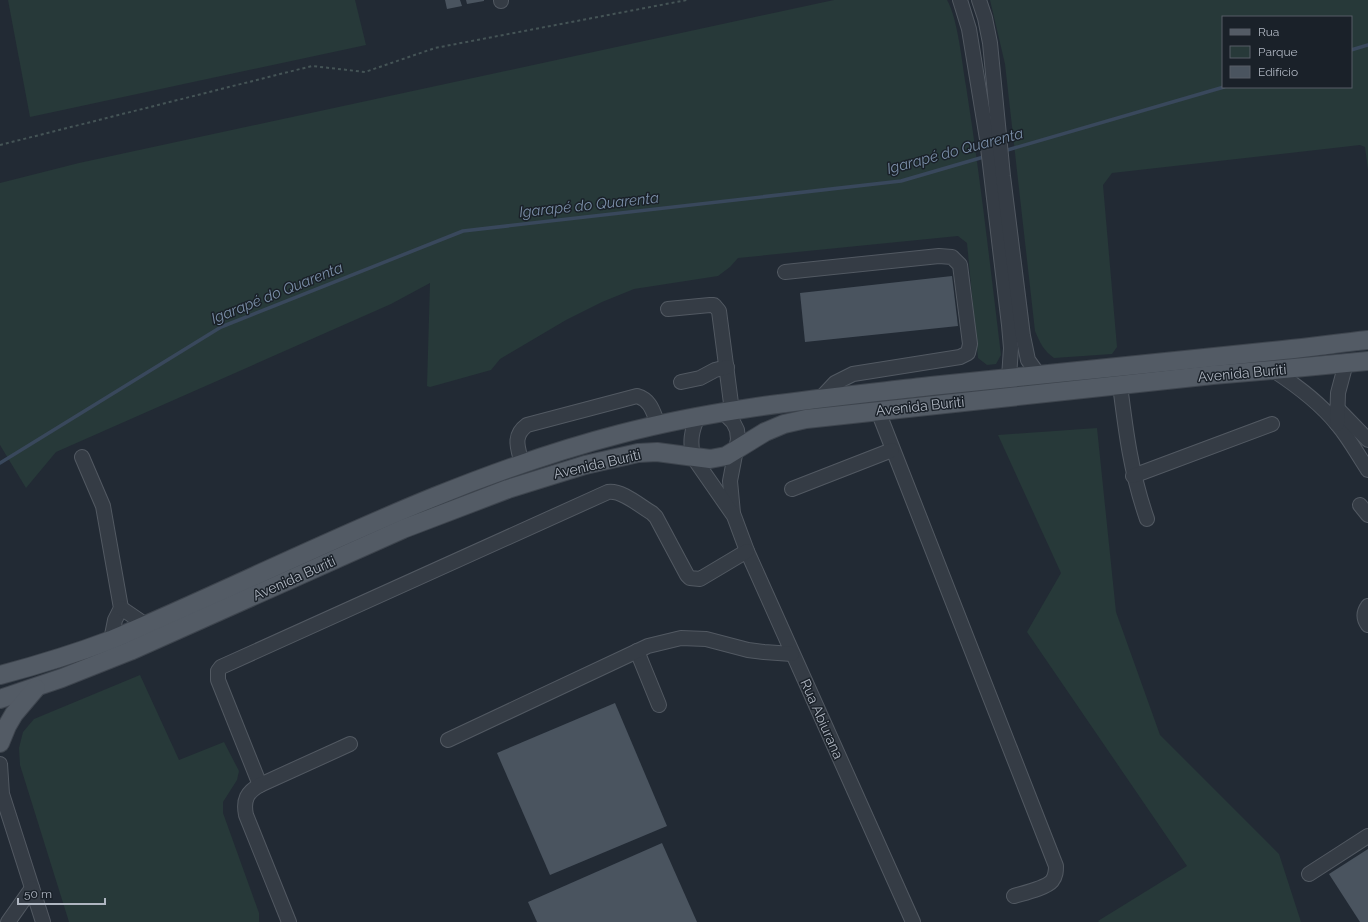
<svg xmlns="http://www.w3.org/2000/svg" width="1368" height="922" viewBox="0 0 1368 922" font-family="Raleway,sans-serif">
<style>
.green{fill:#273939;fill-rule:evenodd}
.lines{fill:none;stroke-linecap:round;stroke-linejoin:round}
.stream{stroke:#39485c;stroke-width:3.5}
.building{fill:#4a545f}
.minor-casing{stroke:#525962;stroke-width:16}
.major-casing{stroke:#3e454e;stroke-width:20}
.path{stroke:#455456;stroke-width:2;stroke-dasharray:3 3;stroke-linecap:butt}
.minor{stroke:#353c45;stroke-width:14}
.major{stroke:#535b65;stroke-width:18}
.labels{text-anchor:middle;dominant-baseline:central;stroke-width:3;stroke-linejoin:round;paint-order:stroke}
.street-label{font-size:14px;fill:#afb6c1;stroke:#1a2129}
.water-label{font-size:15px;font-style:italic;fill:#7a8ea7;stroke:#1a2129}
</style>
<rect width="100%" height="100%" fill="#222a34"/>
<g class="green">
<polygon points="8,0 355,0 366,45 30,117"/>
<path d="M834,0h113c11,19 15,63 19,86 14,89 24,179 35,269l-5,9 -9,1 -9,-7 -11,-115 -9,-7 -220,22 -8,9 -12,9 -84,13 -32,13 -36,18 -66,39 -9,11 -61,17 -3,-1 3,-103 -39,21 -335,148 -30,36 -26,-43v-262l79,-20z"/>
<path d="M990,0h378v170l-3,-23 -5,-2 -248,28 -9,12 14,162 -5,7 -58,4c-10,-7 -14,-15 -19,-27l-30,-267zM1223,17h128v70h-128z"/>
<polygon points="1097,428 1116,612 1160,735 1279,854 1301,922 1099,922 1098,921 1187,866 1027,632 1061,573 998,435"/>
<polygon points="140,675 179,760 224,742 239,771 237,780 223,802 223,813 259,913 259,922 69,922 20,765 19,748 23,732 34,719"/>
</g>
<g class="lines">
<g class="stream">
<polyline points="1351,50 1368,45"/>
<polyline points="1004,151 1224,87"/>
<polyline points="0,463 221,327 463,231 901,181 987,156"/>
</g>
</g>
<g class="building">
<polygon points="445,0 460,0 462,6 447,9"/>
<polygon points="466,0 484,0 484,1 467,4"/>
<polygon points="952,276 958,326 805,342 800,293"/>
<polygon points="615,703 667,826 550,875 497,753"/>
<polygon points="662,843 697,922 537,922 528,902"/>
<polygon points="1368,849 1368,922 1360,922 1329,874"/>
</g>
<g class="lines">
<defs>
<g id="minor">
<polyline points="501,0 501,1"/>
<polyline points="960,0 969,29 987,139 1009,325 1011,348 1009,377"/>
<polyline points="979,0 985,18 990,43 1003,176 1023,336 1028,360 1038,374"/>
<polyline points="785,272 939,256 952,257 960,265 970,344 968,353 960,357 853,374 835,383 820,399"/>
<polyline points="668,309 710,305 714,305 719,311 732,411"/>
<path d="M1273,370c23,15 47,33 64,54 12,14 21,31 31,46"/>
<polyline points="681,382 700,378 715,370 727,367"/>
<path d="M1120,385c6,48 11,88 27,134"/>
<polyline points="1337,408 1368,440"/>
<path d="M878,411l178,455c0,5 0,10 -4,15 -6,7 -28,12 -38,15"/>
<polyline points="724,413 733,422 737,430 738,439 730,481 733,513"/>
<path d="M698,417c-7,14 -8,25 -5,40l41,59 13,35 166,371"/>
<polyline points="1337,424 1338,393 1346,363"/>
<polyline points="82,457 103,506 121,608 115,620 111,640"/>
<path d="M522,464c-4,-16 -10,-28 5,-39l110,-29c14,4 16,16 21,28"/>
<polyline points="1133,476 1272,424"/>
<polyline points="792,489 892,450"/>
<polyline points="1360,505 1368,515"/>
<path d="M1368,606c-5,7 -5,12 0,19"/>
<polyline points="121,608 146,625"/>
<polyline points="637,651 659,705"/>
<polyline points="448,740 648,646 681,638 706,639 748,650 764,652 792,654"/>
<polyline points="0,764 2,794 43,922"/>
<path d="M260,785l-42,-105v-9l3,-4 387,-175c14,-2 32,14 44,21l4,4 31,58 3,3 10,1 47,-28"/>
<polyline points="1309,874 1368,836"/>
<polyline points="8,922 32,888"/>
<path d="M289,922l-43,-107c-3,-15 1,-23 14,-30l90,-41"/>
</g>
<g id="major">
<path d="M0,675c38,-10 74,-21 111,-35 168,-71 331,-160 509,-206 102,-27 207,-36 311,-48 117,-13 235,-23 352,-36 29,-3 57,-7 85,-10"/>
<polyline points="0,699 62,678 130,651 403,529 508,489 585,465 638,453 657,452 710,459 726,456 765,432 784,424 806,419 1213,375 1273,370 1368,361"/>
<polyline points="0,743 7,726 14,714 36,688"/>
</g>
</defs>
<use href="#minor" class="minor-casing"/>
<use href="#major" class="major-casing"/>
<polyline class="path" points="0,145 312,66 365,72 435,48 687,0"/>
<use href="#minor" class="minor"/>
<use href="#major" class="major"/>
</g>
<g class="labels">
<g class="street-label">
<text transform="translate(1242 373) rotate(-5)">Avenida Buriti</text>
<text transform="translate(920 406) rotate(-6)">Avenida Buriti</text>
<text transform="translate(597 464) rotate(-13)">Avenida Buriti</text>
<text transform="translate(294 578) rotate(-24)">Avenida Buriti</text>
<text transform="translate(822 719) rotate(66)">Rua Abiurana</text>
</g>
<g class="water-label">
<text transform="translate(955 151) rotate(-15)">Igarapé do Quarenta</text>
<text transform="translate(589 205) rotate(-6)">Igarapé do Quarenta</text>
<text transform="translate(277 293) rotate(-22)">Igarapé do Quarenta</text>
</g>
</g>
<rect x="1222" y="16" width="130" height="72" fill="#1a2129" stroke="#565d66"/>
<rect x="1230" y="29" width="20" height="6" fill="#535b65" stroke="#565d66"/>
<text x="1258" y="36" font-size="12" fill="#afb6c1">Rua</text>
<rect x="1230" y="46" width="20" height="12" fill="#273939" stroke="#565d66"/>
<text x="1258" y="56" font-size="12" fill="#afb6c1">Parque</text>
<rect x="1230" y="66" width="20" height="12" fill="#4a545f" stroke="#565d66"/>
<text x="1258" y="76" font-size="12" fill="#afb6c1">Edifício</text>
<path d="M18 898v6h87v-6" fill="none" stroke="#afb6c1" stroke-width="2"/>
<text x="24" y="898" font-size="12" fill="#afb6c1" stroke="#1a2129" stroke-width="3" paint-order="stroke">50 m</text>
</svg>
